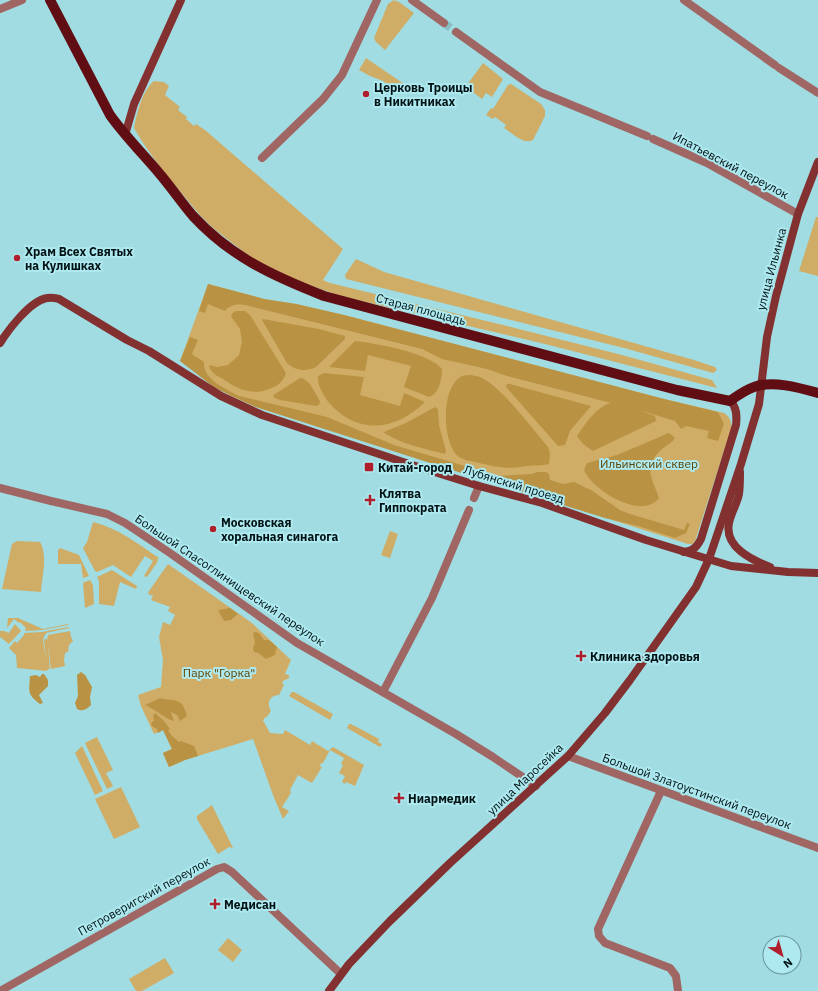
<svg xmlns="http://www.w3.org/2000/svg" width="818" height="991" viewBox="0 0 818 991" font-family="'IBM Plex Sans',sans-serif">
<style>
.green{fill:#d0ad67}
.forest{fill:#b99243}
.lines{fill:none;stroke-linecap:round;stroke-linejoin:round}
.street-tunnel{stroke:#88bec2;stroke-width:8;stroke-dasharray:8 4;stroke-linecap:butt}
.street{stroke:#a06663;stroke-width:8}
.secondary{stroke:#823030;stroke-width:8}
.primary{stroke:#600e14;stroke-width:10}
.poi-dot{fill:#b01e2b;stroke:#ade9ef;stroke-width:1.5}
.labels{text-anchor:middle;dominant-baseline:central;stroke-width:4;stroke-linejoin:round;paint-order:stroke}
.poi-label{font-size:12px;font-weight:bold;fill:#001114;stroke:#ade9ef;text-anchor:start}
.street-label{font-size:12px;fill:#001114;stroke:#ade9ef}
.park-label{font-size:12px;fill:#5d4300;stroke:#ade9ef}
</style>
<rect width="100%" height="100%" fill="#a0dce1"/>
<g class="green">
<polygon points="394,0 399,2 414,13 385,50 376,42 374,38 388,4"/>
<polygon points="366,58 404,84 399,93 383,81 370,76 359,70"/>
<polygon points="483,63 503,79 492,97 486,93 482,99 467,88 469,82"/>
<path d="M154,81l10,1 5,4 -4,9 15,12 -2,3 9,7 -1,2 8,7 2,-2 9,6 138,119 -20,31 7,3 177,43 115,29 90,25 5,8 -172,-44 -205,-48 -42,-15 -45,-22 -40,-31 -15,-15 -38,-46 -17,-24 -9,-15c3,-15 8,-37 20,-47z"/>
<path d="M511,84l30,20 4,6v6l-12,24c-10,5 -21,-7 -29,-12l2,-3 -11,-8 -2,2 -7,-4 5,-7 2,1 15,-24z"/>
<polygon points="816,217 818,217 818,276 799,271"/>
<polygon points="356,259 384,272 694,360 715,367 717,370 713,373 624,348 346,279 345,275"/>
<path d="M208,284l56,15 32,5 48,11 320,84 60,14c6,4 8,9 7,16l-36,112 -3,3h-4l-432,-137 -25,-11 -51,-35z"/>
<path d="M93,522c25,6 45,22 66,36l-2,2 1,1 -11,16 -3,-1 9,-15 -8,-5 -14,21 -18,-12 -16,7 -2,-1 -12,-23 4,-6z"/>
<polygon points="390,531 398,534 390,558 381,555"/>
<path d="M17,541l23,1c8,14 2,35 1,50l-39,-3 10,-45z"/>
<polygon points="60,548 79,555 89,576 83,578 81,564 58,564 58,550"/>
<path d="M168,564l84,59 39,37 -6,14 4,1v3l-6,3 -1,2 2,2 -5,10c-9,0 -13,8 -8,16l-5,7 -1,-1 -2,4 1,1 6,11 13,1 2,-4 25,15 2,-4 16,10 5,-4 31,18 -9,21 -9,-4 -1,2 -3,-2 3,-6 -6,-3 4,-8 -2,-1 3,-6 -14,-8 -7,13h-2l-1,3 2,1 -10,16 -14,-8 -8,15 1,3 -9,14 7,4 -6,8 -10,-24 -20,-56 -68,21 -16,7 -6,-14 9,-4 -9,-19 -9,4 -13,-28 -3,-11 23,-8 2,-27 -4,-23 4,-15 7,3 5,-10 -7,-4 2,-4 -19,-7 2,-4 -5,-2 1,-3z"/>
<polygon points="112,570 137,586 136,589 120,582 114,606 99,604 99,581 97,577"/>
<polygon points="90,580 93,585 94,604 85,608 83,583"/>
<polygon points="8,618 18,618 43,629 68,624 68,625 42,630 26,631 25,629 26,628 20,622 19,623 14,619 7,628"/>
<polygon points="15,624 21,631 9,644 0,637 0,631 4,631 9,633"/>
<polygon points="69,627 69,628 46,633 43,639 46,660 44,639 46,639 47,640 48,635 70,631 71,637 73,641 69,645 68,652 65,653 64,660 65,666 51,669 48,643 50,669 48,669 47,671 17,668 16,655 9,648 15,641 17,643 24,635 24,633 42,632"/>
<polygon points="292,692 294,692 333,714 330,720 289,696"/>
<polygon points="349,724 351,724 379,739 378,742 382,744 380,747 347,728"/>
<polygon points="97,737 113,770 106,773 113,786 107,789 85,743"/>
<polygon points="82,746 103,791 95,795 75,753"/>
<polygon points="121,787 140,827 114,839 95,799"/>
<polygon points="212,805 233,848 229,847 218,854 197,819 197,816"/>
<polygon points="228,938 242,950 233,962 218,950"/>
<polygon points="165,958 174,973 142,991 136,991 129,979"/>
</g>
<g class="forest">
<path d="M208,284l56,15 32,5 48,11 320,84 54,13 6,12 -6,17 -11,-3 2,-7 -23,-5 -5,3 -6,-8 -36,-11 16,6 1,5 -63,30 -10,-7 -6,-8c8,-12 20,-30 34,-33l-104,-27 -20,-7 -45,-10 -20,-10 -173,-43c-9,-2 -17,-3 -24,5l-17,-7 -3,9 -6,-2z"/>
<path d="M235,311h10l5,4 36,58c-3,9 -8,13 -17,16 -17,7 -32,0 -46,-10 -6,-3 -11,-6 -14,-12l1,-2 7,2 11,-2 11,-10 3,-13 -2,-13 -8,-11 -1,-3z"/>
<path d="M263,319l56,10 26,7v3l-29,28c-10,5 -21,4 -29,-4l-25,-43z"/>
<path d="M190,337l8,3 -6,14 12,8c-2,17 22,27 35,34l88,21 67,28 81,24 10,6v3l-2,2 -227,-73 -41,-19 -35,-27z"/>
<path d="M355,341c20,2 75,12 87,28 0,10 -3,25 -13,28l-25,-10 7,-21 -43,-11 -3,16 -36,-4z"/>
<path d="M324,373l40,4 -4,18 40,11 4,-13 21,9c-29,28 -65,34 -95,2 -6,-8 -13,-18 -12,-28z"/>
<path d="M471,375c3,1 7,1 9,2 21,9 52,51 68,70l2,6 -1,11c-7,2 -14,1 -21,2 -9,1 -19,3 -28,1 -7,0 -14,-3 -21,-4 -6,-2 -14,-2 -20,-6 -17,-13 -19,-70 3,-81 2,-1 6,-1 9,-1z"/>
<path d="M300,378c10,1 15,15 20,23l-1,4 -3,1 -36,-6 -5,-2 -2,-2 2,-2z"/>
<polygon points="507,384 510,384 591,406 570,431 565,445 558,446 506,387"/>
<path d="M435,407l3,2 1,16 7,26 -1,3c-20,-5 -43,-10 -61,-21l2,-2 20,-8z"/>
<path d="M669,433l6,5c-3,5 -10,8 -14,12 -19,17 -8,30 -2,48 -17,23 -67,-8 -75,-28l3,-7 30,-8z"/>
<polygon points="537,472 546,472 549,474 550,480 563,484 574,482 591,490 620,510 630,514 684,530 687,523 690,524 686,533 675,538 638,526 605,518 492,483 491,480 494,476 532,474"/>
<polygon points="230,608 238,614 231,620 224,621 218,610"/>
<polygon points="255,632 259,633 264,640 269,640 277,647 275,655 266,659 258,653 254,652 253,648 255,643 253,633"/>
<path d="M81,672l4,3 7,12 -2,10 1,8c-4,4 -8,7 -14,4l-2,-6 3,-7 -1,-21z"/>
<path d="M42,674h2l4,6v6l-9,9 4,8 -3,1c-13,-10 -11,-12 -10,-28l6,-1 4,2z"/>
<path d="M160,698c14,4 22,-2 27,18l-7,5 -3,-6 -6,-3 3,9c-9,-2 -19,-12 -29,-16z"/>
<polygon points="155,713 164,721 170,729 168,730 171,735 179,742 181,741 194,746 198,756 185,760 169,767 163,753 172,749 163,730 158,733 157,729 152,726 151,724 154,720 153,716"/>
</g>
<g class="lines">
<polyline class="street-tunnel" points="444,23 456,32"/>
<g class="street">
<polyline points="412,0 444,23"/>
<polyline points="684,0 775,65"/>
<polyline points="0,9 22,0"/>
<polyline points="456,32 540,92 647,136"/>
<polyline points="779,68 818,93"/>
<polyline points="653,139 707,163 798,214"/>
<polyline points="262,158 323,99 342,75 377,0"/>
<polyline points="0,488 51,501 107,514 125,523 170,553 297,643 456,734 493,757 536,786"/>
<polyline points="474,498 479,486"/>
<polyline points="383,692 432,598 469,510"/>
<polyline points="568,756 818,848"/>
<polyline points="661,791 598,929 599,936 605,943 670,968 676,976 678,991"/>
<polyline points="0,991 217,869 224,867 232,872 341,974"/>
</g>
<g class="secondary">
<polyline points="125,135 134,104 181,0"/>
<path d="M0,343c9,-14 30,-42 47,-45 5,-1 8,0 12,1l68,41 22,11 72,45 41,19 144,48 73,23 63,17 104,37 85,26 57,6 30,1"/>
<path d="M740,472c0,7 0,15 -1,22 -2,10 -8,19 -10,29 -5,24 23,37 41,44"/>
<path d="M684,552c9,-1 13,-5 17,-13l35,-114c1,-9 1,-18 -6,-24"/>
<polyline points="329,991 349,964 390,921 450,863 568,756 605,713 630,680 696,587 709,559 741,464 759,404 767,337 776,296 798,214 818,162"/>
</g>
<path class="primary" d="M50,0l60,115c15,21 33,39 49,58 12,14 22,29 34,43 38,41 80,60 131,80l353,94 53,11c7,-5 15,-11 24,-14 18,-7 46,1 64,6"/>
</g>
<g class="poi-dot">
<circle cx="366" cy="94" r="4"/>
<circle cx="17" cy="258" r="4"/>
<rect x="364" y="462" width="10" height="10" rx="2"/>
<path d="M368 494h4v4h4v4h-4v4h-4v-4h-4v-4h4z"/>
<circle cx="213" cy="529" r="4"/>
<path d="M579 650h4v4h4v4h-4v4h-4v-4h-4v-4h4z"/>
<path d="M397 792h4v4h4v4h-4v4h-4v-4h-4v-4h4z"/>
<path d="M213 898h4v4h4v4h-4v4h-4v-4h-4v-4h4z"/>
</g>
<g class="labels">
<g class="poi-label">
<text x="374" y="87">Церковь Троицы<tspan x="374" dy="14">в Никитниках</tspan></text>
<text x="25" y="251">Храм Всех Святых<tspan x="25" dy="14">на Кулишках</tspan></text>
<text x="378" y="467">Китай-город</text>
<text x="379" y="493">Клятва<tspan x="379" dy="14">Гиппократа</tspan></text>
<text x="221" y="522">Московская<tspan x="221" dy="14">хоральная синагога</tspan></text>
<text x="590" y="656">Клиника здоровья</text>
<text x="408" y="798">Ниармедик</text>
<text x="224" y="904">Медисан</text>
</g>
<g class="street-label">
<text transform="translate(731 165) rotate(28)">Ипатьевский переулок</text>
<text transform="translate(771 269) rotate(-75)">улица Ильинка</text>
<text transform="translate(421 309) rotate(15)">Старая площадь</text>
<text transform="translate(514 484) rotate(17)">Лубянский проезд</text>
<text transform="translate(230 580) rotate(34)">Большой Спасоглинищевский переулок</text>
<text transform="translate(525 779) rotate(-43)">улица Маросейка</text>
<text transform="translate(697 791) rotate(20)">Большой Златоустинский переулок</text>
<text transform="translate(144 896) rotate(-29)">Петроверигский переулок</text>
</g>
<g class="park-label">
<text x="649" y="463">Ильинский сквер</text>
<text x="219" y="672">Парк "Горка"</text>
</g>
</g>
<g transform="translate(782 955) rotate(143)"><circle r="19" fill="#ade9ef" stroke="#689397"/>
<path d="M0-3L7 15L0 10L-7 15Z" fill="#b01e2b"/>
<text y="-6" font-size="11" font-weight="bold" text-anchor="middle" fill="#001114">N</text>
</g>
</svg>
